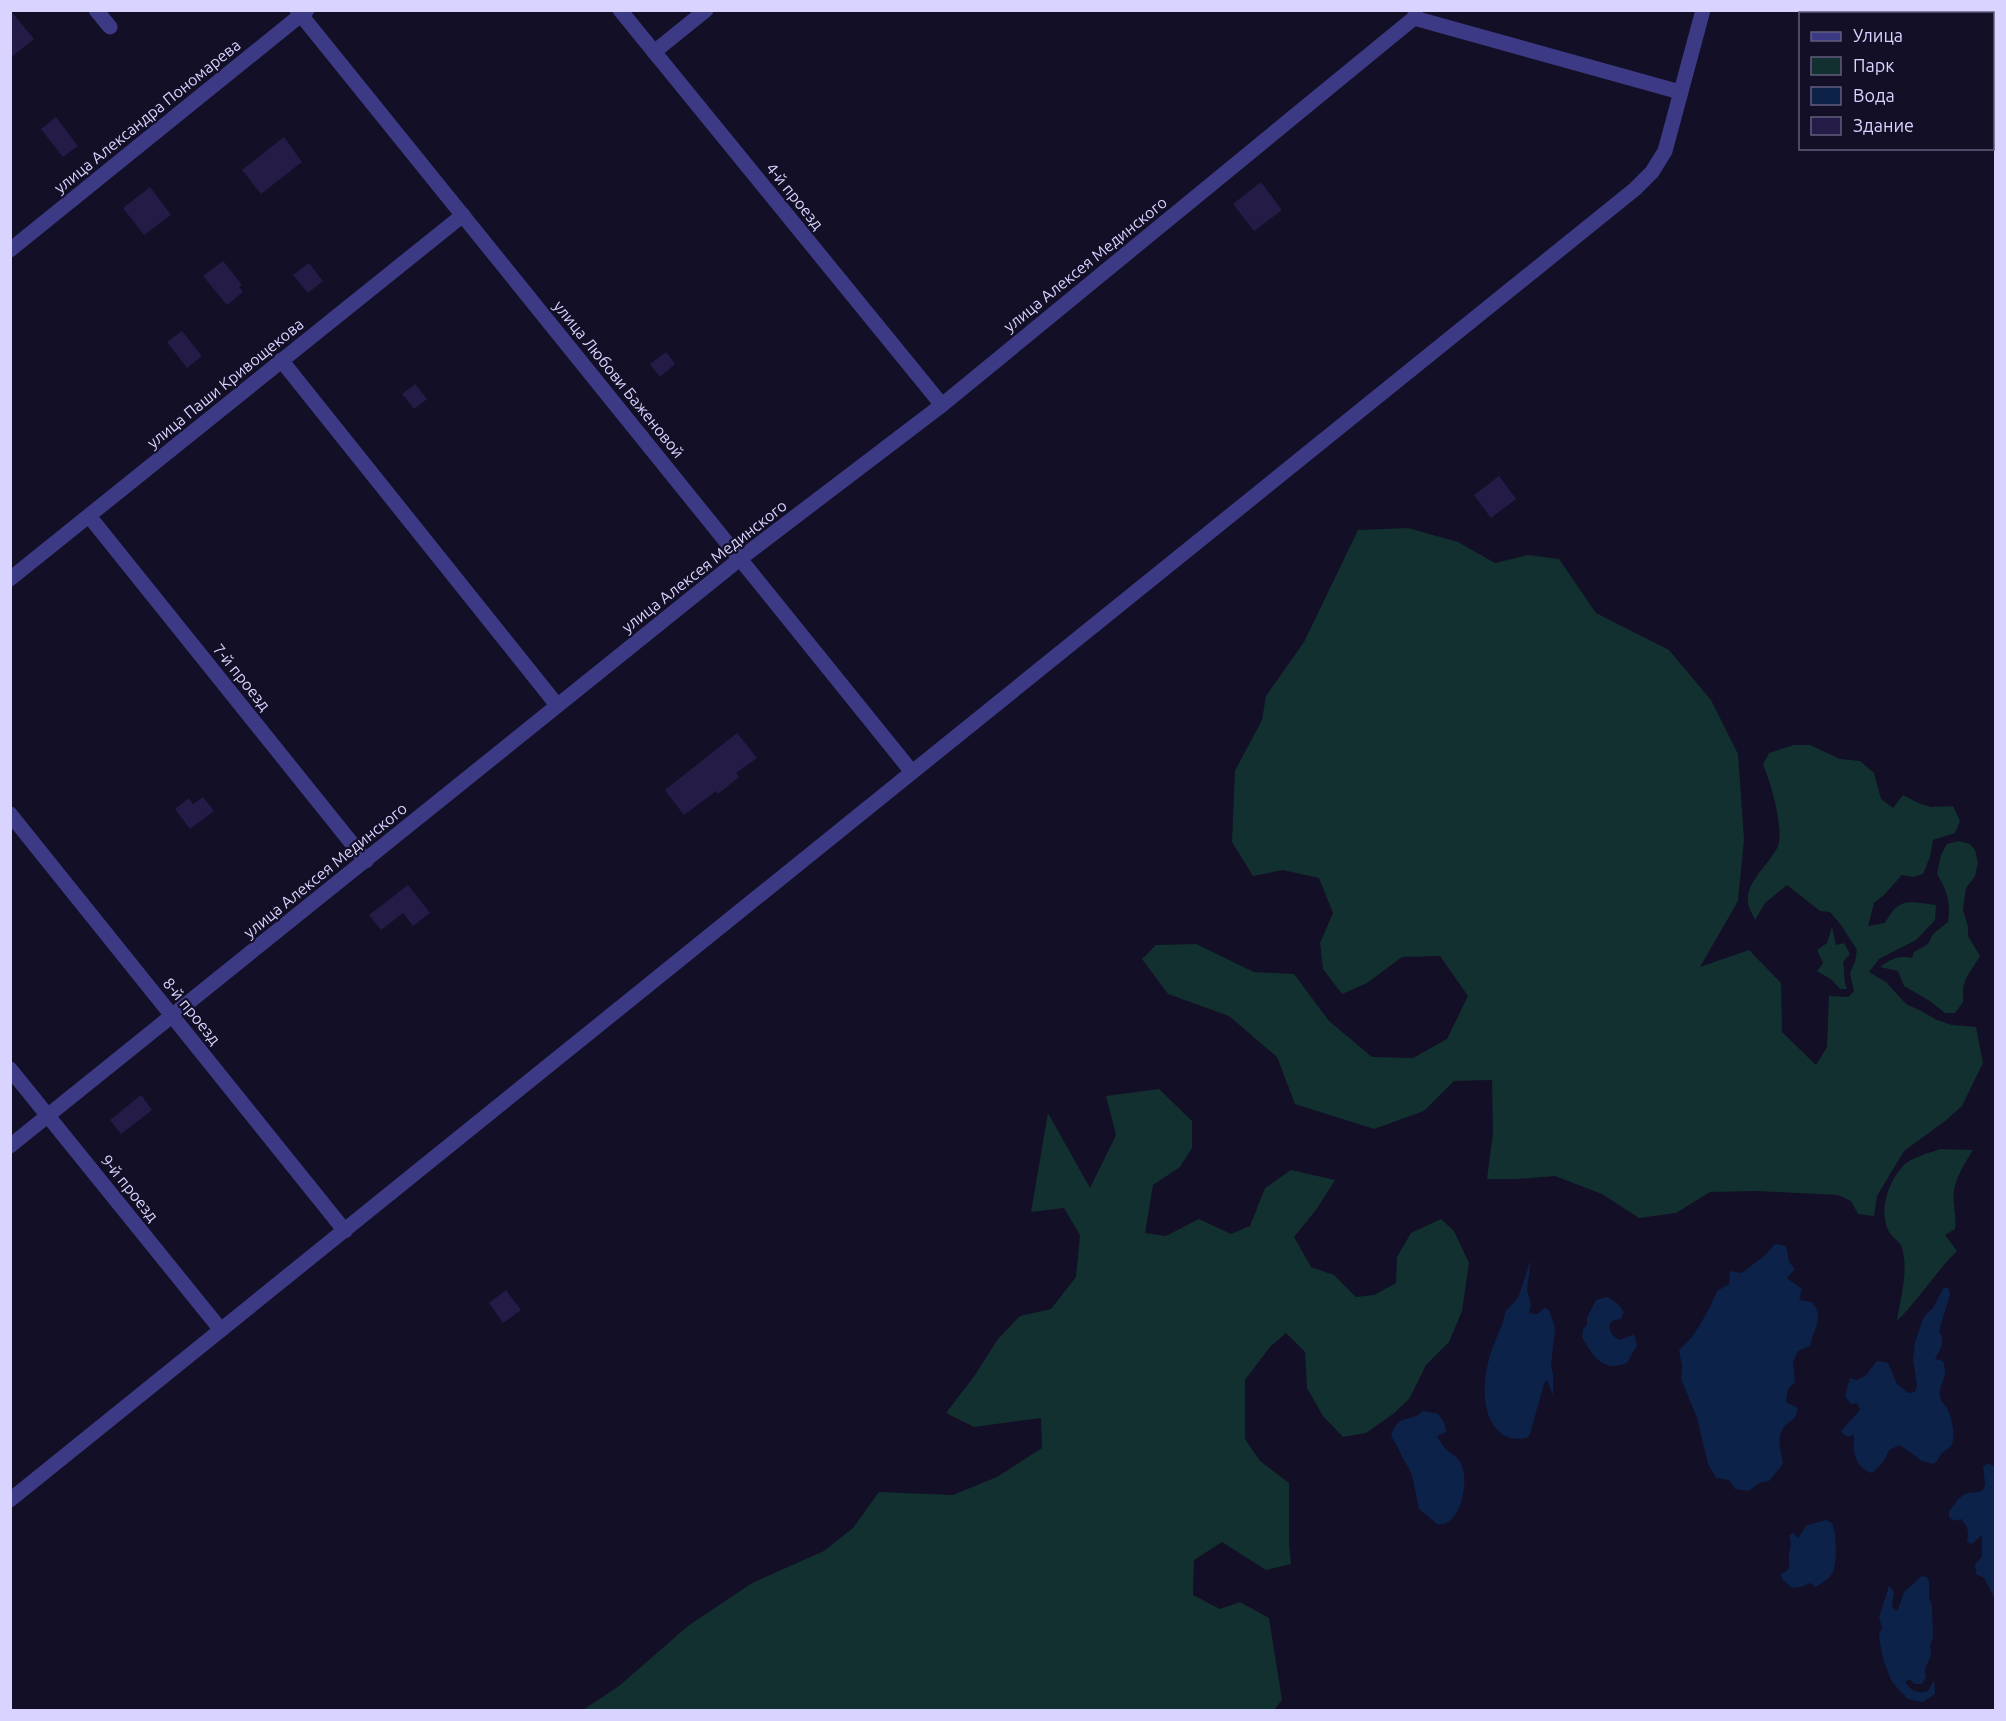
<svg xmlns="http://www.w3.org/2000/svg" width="2006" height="1721" viewBox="0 0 2006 1721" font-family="Ubuntu,sans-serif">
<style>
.green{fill:#12302f}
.water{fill:#0c2248}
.building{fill:#241b47}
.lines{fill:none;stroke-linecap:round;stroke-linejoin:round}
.minor{stroke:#3d3a85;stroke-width:15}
.labels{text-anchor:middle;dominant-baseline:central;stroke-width:4.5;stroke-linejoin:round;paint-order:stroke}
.street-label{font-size:16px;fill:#d9d4ff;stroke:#130f26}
</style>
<rect width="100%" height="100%" fill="#130f26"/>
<g class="green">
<path d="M1408,528l50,14 37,21 33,-8 31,4 37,54 73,37 42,50 27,54 6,85 -6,62 -38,66 49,-17 32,33 1,49 34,33 11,-18 2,-51 19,1 6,-6 -4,-18 5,-11 2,-12 -16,-25 -11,-13 -10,-1 -33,-26 -22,18 -10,17c-2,-5 -6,-11 -7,-17 -3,-21 22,-39 30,-57 6,-16 -7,-65 -15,-81l6,-12 25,-8h16l30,14 20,2 14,12 7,26 12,9 10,-13 15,8 13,4 22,-1 7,15 -5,12 -22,7 -3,17 -7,17 -10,3 -11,-2 -18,20 -10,8 -6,23 17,-3c15,-27 23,-21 51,-18l-1,15 -19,20 -37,19 -10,13 17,10 20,22 17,8 14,8 15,5 24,2 7,36 -21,43 -17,15 -41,30 -27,45 -3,20 -16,-2 -7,-13 -13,-6 -81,-4 -47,1 -34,21 -37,5 -37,-24 -47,-18 -38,3h-30l6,-46 -1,-53 -38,1 -30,30 -50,18 -79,-25 -18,-47 -48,-41 -61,-22 -26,-35 14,-14 40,-1 58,28 40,2 35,47 43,36 41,1 34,-19 21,-43 -28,-40 -38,1 -35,26 -25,11 -19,-25 -3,-26 13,-30 -14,-35 -36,-8 -30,6 -21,-34 3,-71 27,-51 4,-24 38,-54 54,-112z"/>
<path d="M1958,841l12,3 5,6 3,13 -3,13 -9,12 -3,22 5,17v9l12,20 -14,22 -3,10v14l-8,11h-10l-15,-12 -26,-15 -6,-15 -18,-4c11,-8 18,-12 32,-9l2,-6 14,-8 5,-10 15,-12c3,-19 -1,-32 -11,-48l4,-19 6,-11z"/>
<path d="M1832,927l4,18 8,-2 6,11 -7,8c2,11 0,17 4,27h-7l-8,-9 -15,-9 6,-8 -6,-13 10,-7z"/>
<polygon points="1159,1089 1192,1121 1192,1148 1180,1167 1153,1185 1145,1233 1166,1236 1199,1219 1231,1234 1250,1226 1265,1188 1291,1170 1335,1180 1316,1210 1294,1237 1311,1267 1334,1275 1356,1297 1374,1295 1396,1283 1397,1257 1411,1233 1441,1219 1454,1231 1469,1263 1462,1311 1449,1342 1426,1365 1409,1399 1393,1414 1366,1433 1343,1437 1323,1416 1307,1388 1305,1352 1286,1333 1270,1347 1245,1380 1245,1439 1260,1461 1289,1483 1289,1543 1291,1564 1266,1570 1222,1542 1194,1560 1193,1595 1220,1609 1240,1602 1269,1618 1282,1700 1274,1710 583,1710 619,1686 688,1626 752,1583 824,1551 853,1528 879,1492 953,1495 997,1477 1042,1448 1041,1418 974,1427 946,1413 975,1375 998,1339 1020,1316 1051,1309 1076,1277 1080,1235 1064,1208 1031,1212 1048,1113 1090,1188 1116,1135 1106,1096"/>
<path d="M1941,1149l32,1c-8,13 -16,25 -19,40 -2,13 3,26 1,39l-10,6 12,16c-22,22 -38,48 -60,70 3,-23 12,-49 5,-73 -2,-7 -11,-11 -14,-18 -9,-20 0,-48 15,-64 9,-9 26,-13 38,-17z"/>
</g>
<g class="water">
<path d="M1775,1244l11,2 3,16 6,7 -8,9 15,11 -3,11 13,2c13,15 1,28 -2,44l-12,5 -5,11 2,20 -7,7 -2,13 12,6c-4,17 -10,11 -16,22 -5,10 -1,23 1,34l-14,17 -10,2 -10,8 -14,-2 -6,-9 -13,-2 -8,-14 -11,-46 -16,-39 1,-13 -3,-16 12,-12 7,-10 12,-21 7,-16 12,-7 1,-13 12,2 23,-18z"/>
<path d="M1531,1259l-4,31 4,15 -2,8 8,1 8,-6 4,2 6,18 -4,38 2,8v21l-6,-15 -3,4 -14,50 -3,4c-14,2 -24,0 -33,-12 -16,-24 -9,-62 2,-87 4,-10 8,-16 9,-27l13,-14z"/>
<path d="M1944,1287l5,2 1,6 -11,36c7,11 2,17 -4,28l8,2c6,20 -4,19 -3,35 1,6 4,8 7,12 4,7 9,29 5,36 -2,5 -7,6 -10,9 -4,5 -3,7 -8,11l-12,-3 -22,-16 -11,5 -5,11 -12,12c-18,-5 -19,-22 -18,-38l-7,2 -6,-6 19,-21 -3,-7 -6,1 -6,-8 5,-18 7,2 9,-5 11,-14 11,2 9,21 11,9 7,-1 2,-6 -4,-27 2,-17 8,-23 3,-5 7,-6z"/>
<path d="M1607,1297l10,6 7,9 -3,7 -7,1 -4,3c-1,9 2,14 10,17l14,-6 3,11 -10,18c-25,10 -34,-7 -45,-26l1,-8 4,-4v-7l9,-18z"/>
<path d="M1423,1411l15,3c5,6 8,10 8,18l-9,4c3,5 6,11 11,15 5,4 10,6 13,13 8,13 2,52 -15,59 -2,2 -6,1 -9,1l-18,-15 -7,-34 -21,-40c9,-24 19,-11 32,-24z"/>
<path d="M1988,1463l7,4v132l-11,-21 -8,-4 -1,-10 7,-7v-22l-10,9 -5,-2c2,-10 1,-16 -6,-23l-7,2 -5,-4v-6c5,-6 11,-16 19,-18 6,-1 9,0 15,-3l2,-6 -2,-17z"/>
<path d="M1826,1520l6,3c5,9 5,39 1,49 -2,5 -13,13 -18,15l-5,-4 -9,4 -9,1 -9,-8 -3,-6c13,-3 8,-10 9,-20 1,-7 3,-11 0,-19l4,-2 5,5 9,-13z"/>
<path d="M1922,1576l5,1 2,5v17l3,6 1,32 -3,9 1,9 -6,14 1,8 -4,7h-8l-4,-5 -5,3c6,9 12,12 23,9l6,-11 1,14 -12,8 -15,-3 -10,-10 -7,-9 -8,-21 -3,-16 -1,-9 3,-6 -3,-11 10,-31 5,6 -2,14 4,5 2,-2 6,-17z"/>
</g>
<g class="building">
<polygon points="10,10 34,39 10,58"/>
<polygon points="56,117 78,146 63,157 41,129"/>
<polygon points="284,137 302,162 261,194 242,170"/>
<polygon points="1261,182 1282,210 1254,231 1233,204"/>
<polygon points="150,187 171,215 144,235 123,208"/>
<polygon points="223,261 242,285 239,287 243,292 227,305 203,276"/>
<polygon points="309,263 323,281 308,293 293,275"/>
<polygon points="182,331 202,356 187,368 167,342"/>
<polygon points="666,352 675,364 660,377 650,364"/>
<polygon points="415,384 427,399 414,409 402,394"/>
<polygon points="1499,476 1516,499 1491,518 1474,495"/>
<polygon points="737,733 757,758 736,773 739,777 718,794 716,791 684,815 665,790"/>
<polygon points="203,797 214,811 190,829 175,809 189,798 193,804"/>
<polygon points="408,885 430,913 413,926 403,913 381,930 369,915"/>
<polygon points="141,1095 152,1110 121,1134 110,1120"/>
<polygon points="506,1290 521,1310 503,1323 489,1303"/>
</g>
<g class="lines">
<g class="minor">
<polyline points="96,10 110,27"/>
<polyline points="297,10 912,772"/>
<polyline points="620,10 942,405"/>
<polyline points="1414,18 1680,92"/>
<polyline points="654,52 706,10"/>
<polyline points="10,250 307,10"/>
<polyline points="281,360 557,705"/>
<polyline points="89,516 366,861"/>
<polyline points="10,579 463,215"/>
<polyline points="10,814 345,1231"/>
<polyline points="10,1069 221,1330"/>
<polyline points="10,1146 741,558 942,405 1414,18 1416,10"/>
<polyline points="10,1500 1635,189 1652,172 1665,151 1703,10"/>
</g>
</g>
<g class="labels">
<g class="street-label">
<text transform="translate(147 116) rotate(-39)">улица Александра Пономарева</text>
<text transform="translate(795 196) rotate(51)">4-й проезд</text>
<text transform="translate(1085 264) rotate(-39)">улица Алексея Мединского</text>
<text transform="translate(619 379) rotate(51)">улица Любови Баженовой</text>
<text transform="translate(225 383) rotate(-39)">улица Паши Кривощекова</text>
<text transform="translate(704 566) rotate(-38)">улица Алексея Мединского</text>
<text transform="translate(242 677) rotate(51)">7-й проезд</text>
<text transform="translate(325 870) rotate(-39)">улица Алексея Мединского</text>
<text transform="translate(192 1011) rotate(51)">8-й проезд</text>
<text transform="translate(130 1188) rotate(51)">9-й проезд</text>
</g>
</g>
<rect width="2006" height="1721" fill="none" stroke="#d9d4ff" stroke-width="24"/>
<rect x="1799" y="12" width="195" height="138" fill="#130f26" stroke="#625e7d" stroke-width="1.5"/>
<rect x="1811" y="32" width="30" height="9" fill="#3d3a85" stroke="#625e7d" stroke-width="1.5"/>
<text x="1853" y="42" font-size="18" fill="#d9d4ff">Улица</text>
<rect x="1811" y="57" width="30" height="18" fill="#12302f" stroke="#625e7d" stroke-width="1.5"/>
<text x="1853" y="72" font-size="18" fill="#d9d4ff">Парк</text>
<rect x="1811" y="87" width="30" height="18" fill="#0c2248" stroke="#625e7d" stroke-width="1.5"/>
<text x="1853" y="102" font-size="18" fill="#d9d4ff">Вода</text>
<rect x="1811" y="117" width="30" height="18" fill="#241b47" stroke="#625e7d" stroke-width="1.5"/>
<text x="1853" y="132" font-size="18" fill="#d9d4ff">Здание</text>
</svg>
